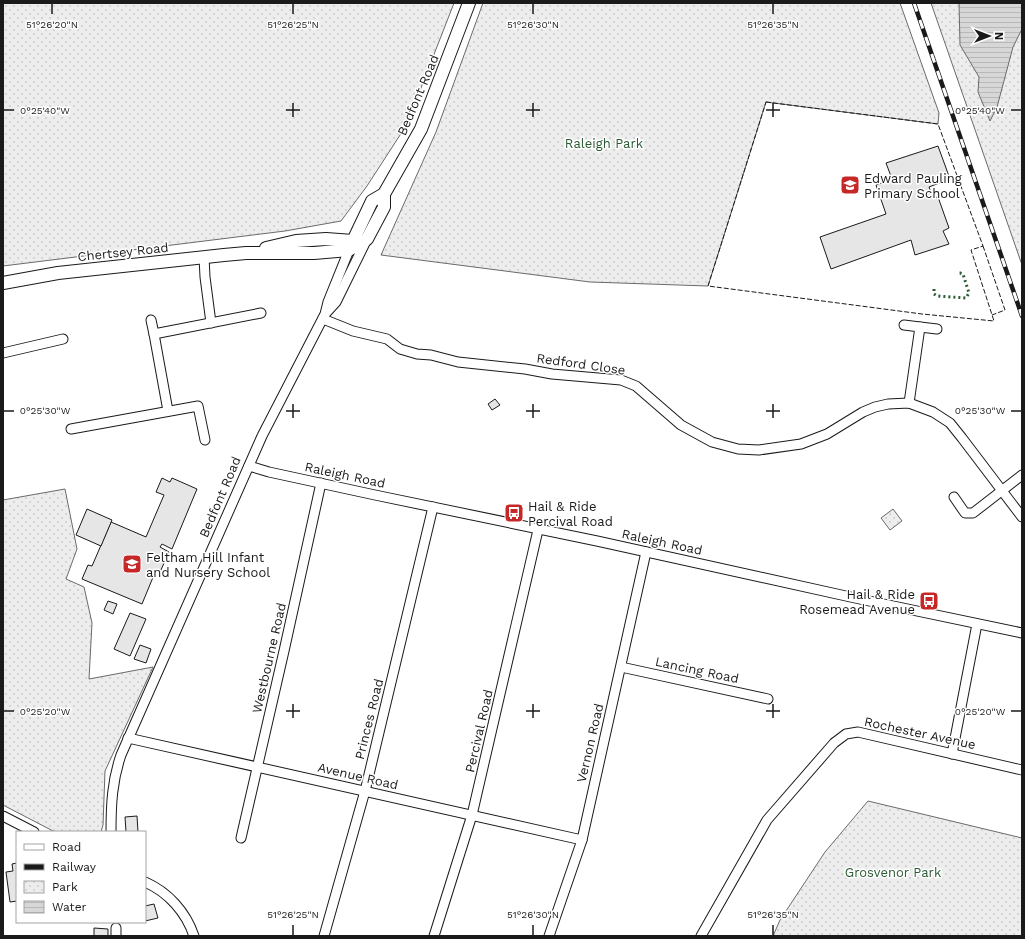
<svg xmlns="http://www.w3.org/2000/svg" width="1025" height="939" viewBox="0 0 1025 939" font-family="'Work Sans',sans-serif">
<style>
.park{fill:url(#park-dots);stroke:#6a6a6a}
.water{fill:url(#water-rules);stroke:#6a6a6a}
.building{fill:#e6e6e6;stroke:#1a1a1a}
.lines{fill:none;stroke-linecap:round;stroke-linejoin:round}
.minor-casing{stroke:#1a1a1a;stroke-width:11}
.tertiary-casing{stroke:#1a1a1a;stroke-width:14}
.minor{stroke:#fff;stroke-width:9}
.tertiary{stroke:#fff;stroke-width:12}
.rail-casing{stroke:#1a1a1a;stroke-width:4.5}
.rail{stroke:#fff;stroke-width:3;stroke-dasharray:9;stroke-linecap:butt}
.hedge{stroke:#2b5a34;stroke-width:3;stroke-dasharray:2 3;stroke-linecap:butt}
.fence{stroke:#1a1a1a;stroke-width:1;stroke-dasharray:5 2;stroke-linecap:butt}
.ticks{fill:none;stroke:#1a1a1a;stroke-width:1.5}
.labels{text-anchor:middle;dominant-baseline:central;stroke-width:3;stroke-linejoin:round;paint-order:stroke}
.street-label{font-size:13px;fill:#1a1a1a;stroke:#fff}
.park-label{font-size:13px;fill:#2b5a34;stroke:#fff}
.poi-label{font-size:13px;fill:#1a1a1a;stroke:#fff;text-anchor:start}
.ticks-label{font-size:10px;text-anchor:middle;fill:#1a1a1a;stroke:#fff;stroke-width:3;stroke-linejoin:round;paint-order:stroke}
</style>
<defs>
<pattern id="park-dots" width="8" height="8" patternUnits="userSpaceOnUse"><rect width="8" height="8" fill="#ededed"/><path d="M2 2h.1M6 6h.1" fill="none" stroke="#cbcbcb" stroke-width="1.8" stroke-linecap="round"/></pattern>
<pattern id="water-rules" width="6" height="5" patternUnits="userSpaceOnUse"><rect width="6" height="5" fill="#d7d7d7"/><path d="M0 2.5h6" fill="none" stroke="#b8b8b8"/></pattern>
</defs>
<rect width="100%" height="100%" fill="#fff"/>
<g class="park">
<polygon points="3,3 454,3 419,93 402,132 367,186 341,221 285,231 3,266"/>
<polygon points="483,3 900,3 939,113 938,124 766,102 708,286 590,282 381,255 436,132"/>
<polygon points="931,3 1022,3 1022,265"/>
<polygon points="65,489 77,549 66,579 84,587 92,623 89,679 153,667 105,771 103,825 101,832 55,832 3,805 3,500"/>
<polygon points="893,509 902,521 890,530 881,518"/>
<polygon points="868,801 1022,838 1022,936 773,936 780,920 825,852"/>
</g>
<polygon class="water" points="959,3 1022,3 1022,29 1013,47 997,107 990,121 978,92 979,77 960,45"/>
<g class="building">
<polygon points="938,146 950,179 929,187 933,198 938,197 949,228 943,231 949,244 915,255 911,240 831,269 820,237 886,214 876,185 892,179 886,163"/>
<polygon points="495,399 500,405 492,410 488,404"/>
<polygon points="162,478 170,482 172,478 197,489 172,549 162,544 160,547 169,552 160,572 156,570 142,604 82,579 88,565 92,566 111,522 146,537 164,495 156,492"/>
<polygon points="87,509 112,520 101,546 76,535"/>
<polygon points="108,601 117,604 113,614 104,610"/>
<polygon points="130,613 146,619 130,656 114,649"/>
<polygon points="140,645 151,649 146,663 134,659"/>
<polygon points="137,816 138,832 126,832 125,817"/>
<polygon points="17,863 17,901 10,902 6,872 13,871 12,864"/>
<polygon points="154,904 158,918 145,921 145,906"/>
<polygon points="94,928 108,929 108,936 94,936"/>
</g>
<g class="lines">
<defs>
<g id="minor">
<polyline points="204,257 205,277 211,323"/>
<polyline points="326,313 336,302 367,239"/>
<polyline points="323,319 353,331 387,339 400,349 417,354 431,355 458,362 525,369 552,374 621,380 636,386 681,425 712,442 738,449 759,450 801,444 827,434 863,412 875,407 888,404 909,403 933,412 950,423 962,438 1022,517"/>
<polyline points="151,320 154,334"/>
<polyline points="904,325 920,327 909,403"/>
<polyline points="920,327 937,329"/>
<polyline points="3,353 63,339"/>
<polyline points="168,411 154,334 261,313"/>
<polyline points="71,429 198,406 205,440"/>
<polyline points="249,466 269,472 375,495 597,541 855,598 1022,633"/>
<polyline points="954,497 965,513 973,513 1022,475"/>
<polyline points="621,667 768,699"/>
<polyline points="128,738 582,840"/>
<polyline points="952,754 977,624"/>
<polyline points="3,816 34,832"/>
<path d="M111,832c0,-27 1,-51 10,-77l141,-319 63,-122 3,-12 23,-57"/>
<polyline points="241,838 284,651 321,483"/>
<path d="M145,882c23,10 41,30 49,54"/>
<polyline points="116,928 116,936"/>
<polyline points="324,936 365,791 433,507"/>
<polyline points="434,936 472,815 538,530"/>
<polyline points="549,936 582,840 646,552"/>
<polyline points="701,936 767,820 834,743 846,734 858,732 1022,770"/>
</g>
<g id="tertiary">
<polyline points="266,248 296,241 326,239 353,241 372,201 384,194 421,129 469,3"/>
<polyline points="3,283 58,273 224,255 246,253 314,253 349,250 367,239 384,207 384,194"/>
</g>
</defs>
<use href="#minor" class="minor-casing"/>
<use href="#tertiary" class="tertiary-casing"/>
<use href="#minor" class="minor"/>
<use href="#tertiary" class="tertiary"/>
<defs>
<polyline id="rail" points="914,3 1022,316"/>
</defs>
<use href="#rail" class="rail-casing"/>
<use href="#rail" class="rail"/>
<polyline class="hedge" points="934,289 934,294 937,296 966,298 969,293 963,274 960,273 957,273"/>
<g class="fence">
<polygon points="766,102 938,124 983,246 971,250 994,321 922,314 708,286"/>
<polyline points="983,246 1005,310 992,315"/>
</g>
</g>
<path class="ticks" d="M52,4v10M293,4v10M533,4v10M773,4v10M293,103v14M533,103v14M773,103v14M4,110h10M286,110h14M526,110h14M766,110h14M1011,110h10M293,404v14M533,404v14M773,404v14M4,411h10M286,411h14M526,411h14M766,411h14M1011,411h10M293,704v14M533,704v14M773,704v14M4,711h10M286,711h14M526,711h14M766,711h14M1011,711h10M293,925v10M533,925v10M773,925v10"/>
<defs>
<symbol id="school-square" viewBox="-11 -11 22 22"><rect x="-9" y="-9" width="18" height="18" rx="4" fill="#c62828" stroke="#fff"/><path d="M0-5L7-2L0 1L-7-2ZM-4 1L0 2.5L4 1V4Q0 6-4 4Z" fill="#fff"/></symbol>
<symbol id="bus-square" viewBox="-11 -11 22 22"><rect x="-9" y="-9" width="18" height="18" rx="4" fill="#c62828" stroke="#fff"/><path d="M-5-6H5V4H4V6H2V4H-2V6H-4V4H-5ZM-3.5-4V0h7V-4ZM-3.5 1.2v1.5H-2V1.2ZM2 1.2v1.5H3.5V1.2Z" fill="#fff"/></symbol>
</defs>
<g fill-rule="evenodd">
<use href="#school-square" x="839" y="174" width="22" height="22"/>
<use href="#bus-square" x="503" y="502" width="22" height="22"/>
<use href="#school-square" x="121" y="553" width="22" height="22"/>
<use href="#bus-square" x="918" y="590" width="22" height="22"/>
</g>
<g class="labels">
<g class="street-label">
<text transform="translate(418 95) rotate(-67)">Bedfont Road</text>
<text transform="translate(123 252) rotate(-6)">Chertsey Road</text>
<text transform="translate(581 364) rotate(8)">Redford Close</text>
<text transform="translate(345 475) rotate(12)">Raleigh Road</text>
<text transform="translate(220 497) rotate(-67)">Bedfont Road</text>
<text transform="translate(662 542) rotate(12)">Raleigh Road</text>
<text transform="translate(269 658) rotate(-77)">Westbourne Road</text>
<text transform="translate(697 670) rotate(12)">Lancing Road</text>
<text transform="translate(369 719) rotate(-76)">Princes Road</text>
<text transform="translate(479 731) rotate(-77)">Percival Road</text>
<text transform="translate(920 733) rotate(12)">Rochester Avenue</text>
<text transform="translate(590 743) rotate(-77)">Vernon Road</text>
<text transform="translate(358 776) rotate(13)">Avenue Road</text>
</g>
<g class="park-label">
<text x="604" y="143">Raleigh Park</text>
<text x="893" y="872">Grosvenor Park</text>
</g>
<g class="poi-label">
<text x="864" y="178">Edward Pauling<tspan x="864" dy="15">Primary School</tspan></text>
<text x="528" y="506">Hail &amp; Ride<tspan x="528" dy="15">Percival Road</tspan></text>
<text x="146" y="557">Feltham Hill Infant<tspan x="146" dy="15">and Nursery School</tspan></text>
<text x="915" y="594" text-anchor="end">Hail &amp; Ride<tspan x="915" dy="15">Rosemead Avenue</tspan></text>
</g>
</g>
<g class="ticks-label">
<text x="52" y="28">51°26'20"N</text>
<text x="293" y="28">51°26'25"N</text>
<text x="533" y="28">51°26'30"N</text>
<text x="773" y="28">51°26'35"N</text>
<text x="980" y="114">0°25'40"W</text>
<text x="45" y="114">0°25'40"W</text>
<text x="980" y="414">0°25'30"W</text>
<text x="45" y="414">0°25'30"W</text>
<text x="980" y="715">0°25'20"W</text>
<text x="45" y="715">0°25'20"W</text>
<text x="293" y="918">51°26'25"N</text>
<text x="533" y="918">51°26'30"N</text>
<text x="773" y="918">51°26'35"N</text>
</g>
<rect width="1025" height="939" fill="none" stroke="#1a1a1a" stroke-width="8"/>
<rect x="16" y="831" width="130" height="92" fill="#ffffff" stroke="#a3a3a3"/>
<rect x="24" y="844" width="20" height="6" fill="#ffffff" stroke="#a3a3a3"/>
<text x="52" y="851" font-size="12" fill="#1a1a1a">Road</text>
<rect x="24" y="864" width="20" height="6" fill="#1a1a1a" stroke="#a3a3a3"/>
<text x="52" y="871" font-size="12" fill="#1a1a1a">Railway</text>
<rect x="24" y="881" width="20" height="12" fill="url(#park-dots)" stroke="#a3a3a3"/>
<text x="52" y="891" font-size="12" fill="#1a1a1a">Park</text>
<rect x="24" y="901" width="20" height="12" fill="url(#water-rules)" stroke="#a3a3a3"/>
<text x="52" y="911" font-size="12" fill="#1a1a1a">Water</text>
<g transform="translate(989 36) rotate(90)" stroke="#ffffff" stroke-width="3" paint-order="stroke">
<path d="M0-3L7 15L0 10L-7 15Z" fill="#1a1a1a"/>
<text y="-6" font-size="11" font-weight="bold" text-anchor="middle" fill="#1a1a1a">N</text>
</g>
</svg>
